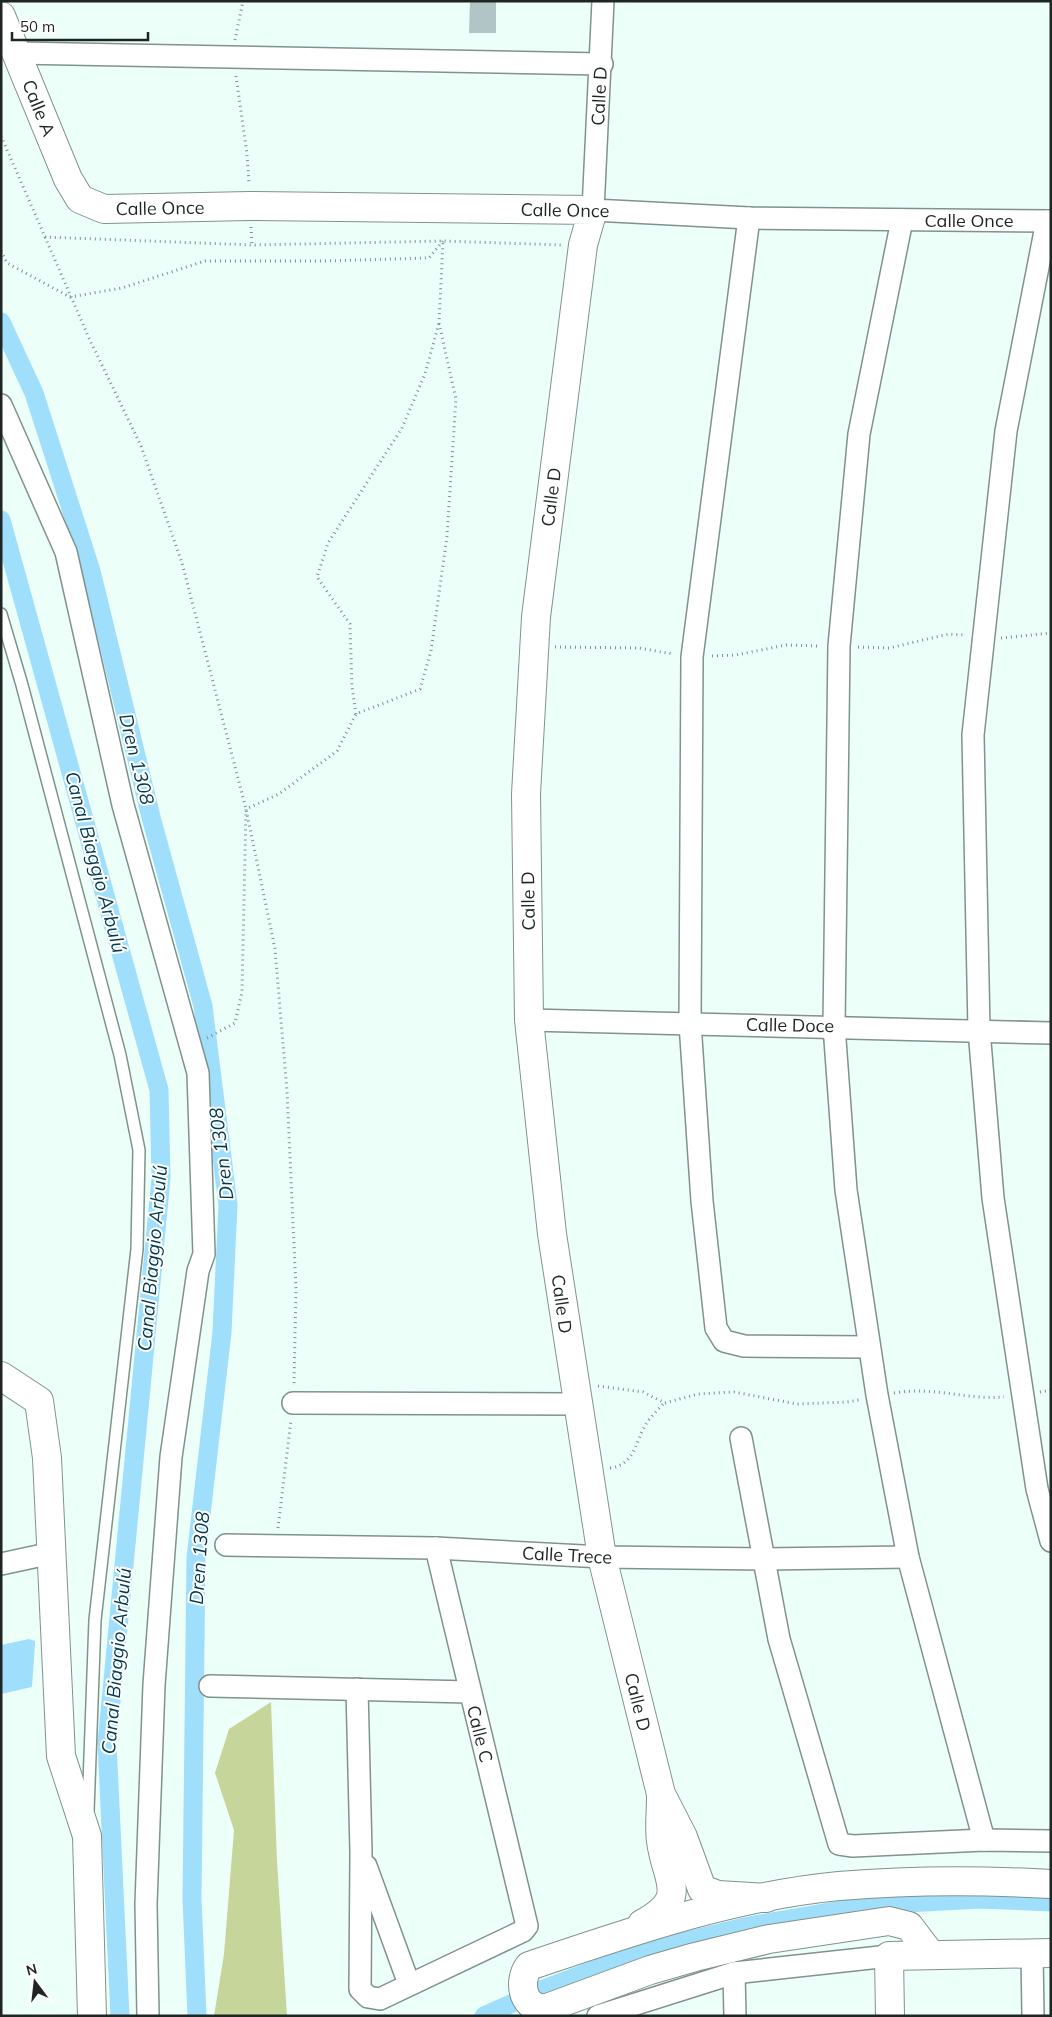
<svg xmlns="http://www.w3.org/2000/svg" width="1052" height="2017" viewBox="0 0 1052 2017" font-family="Mulish,sans-serif">
<style>
.green{fill:#c6d69a}
.water{fill:#a0dffc}
.lines{fill:none;stroke-linecap:round;stroke-linejoin:round}
.canal{stroke:#a0dffc;stroke-width:19}
.building{fill:#b1c5c6}
.lane-casing{stroke:#80928c;stroke-width:14}
.street-casing{stroke:#80928c;stroke-width:24}
.secondary-casing{stroke:#80928c;stroke-width:30}
.path{stroke:#828f8b;stroke-width:3;stroke-dasharray:1 4;stroke-linecap:butt}
.lane{stroke:#fff;stroke-width:11}
.street{stroke:#fff;stroke-width:21}
.secondary{stroke:#fff;stroke-width:28}
.labels{text-anchor:middle;dominant-baseline:central;stroke-width:4;stroke-linejoin:round;paint-order:stroke}
.street-label{font-size:18px;fill:#1e2523;stroke:#fff}
.water-label{font-size:19px;font-style:italic;fill:#02394d;stroke:#fff}
</style>
<rect width="100%" height="100%" fill="#ecfff9"/>
<polygon class="green" points="271,1702 277,1861 287,2016 214,2016 224,1954 234,1830 215,1773 229,1729"/>
<polygon class="water" points="29,1639 35,1641 35,1644 32,1687 1,1694 1,1645"/>
<g class="lines">
<g class="canal">
<polyline points="1,322 34,393 91,571 152,821 203,1006 228,1205 222,1332 196,1558 192,1899 197,2016"/>
<polyline points="1,520 159,1090 161,1178 107,1743 120,2016"/>
<polyline points="484,2016 544,1989 645,1951 749,1926 871,1905 980,1899 1051,1902"/>
</g>
</g>
<polygon class="building" points="470,1 496,1 496,33 469,33"/>
<g class="lines">
<defs>
<polyline id="lane" points="1,614 22,685 120,1055 139,1150 137,1249 95,1620 88,1811"/>
<g id="street">
<polyline points="603,1 593,210 749,218 1051,221"/>
<polyline points="17,53 602,64"/>
<polyline points="749,218 692,657 690,1023 702,1201 716,1328 724,1341 744,1346 869,1347"/>
<polyline points="902,220 859,434 839,646 834,1026 846,1190 877,1395 908,1557 984,1840"/>
<polyline points="1047,221 1006,431 973,735 979,1030 993,1198 1037,1489 1051,1541"/>
<polyline points="1,405 66,552 123,805 198,1073 204,1254 198,1271 171,1457 154,1685 146,1904 148,2016"/>
<polyline points="529,1020 1051,1033"/>
<polyline points="293,1403 577,1404"/>
<polyline points="741,1438 779,1639 839,1844 853,1846 984,1840 1051,1841"/>
<polyline points="226,1545 436,1548 602,1557 764,1559 908,1557"/>
<polyline points="1,1564 52,1553"/>
<polyline points="210,1686 469,1692"/>
<polyline points="357,1689 361,1852 360,1989 368,1997 380,1999 523,1931 527,1926 436,1548"/>
<polyline points="366,1866 409,1984"/>
<polyline points="1032,1953 1033,2016"/>
<polyline points="734,1973 735,2016"/>
<polyline points="598,2016 734,1973 889,1956"/>
</g>
<g id="secondary">
<polyline points="1,16 68,179 80,199 104,209 250,206 593,210 583,245 536,617 526,794 529,1020 552,1234 602,1557 661,1794 683,1837 702,1889 718,1895 766,1898"/>
<polyline points="1,1376 39,1401 47,1458 61,1756 87,1836 92,2016"/>
<path d="M642,1924c49,-27 24,-42 19,-83 -2,-14 0,-29 0,-43"/>
<path d="M931,1955l-22,-29 -20,-5 -120,18 -74,18 -45,13 -103,38c-24,3 -30,-26 -18,-42 101,-34 204,-70 310,-80 71,-6 141,-6 212,-2"/>
<polyline points="890,2016 889,1956 1051,1953"/>
</g>
</defs>
<use href="#lane" class="lane-casing"/>
<use href="#street" class="street-casing"/>
<use href="#secondary" class="secondary-casing"/>
<g class="path">
<polyline points="235,40 243,1"/>
<polyline points="236,76 247,154 249,184"/>
<polyline points="1,136 45,237 252,245 443,241 561,245"/>
<polyline points="251,227 252,245"/>
<polyline points="45,237 89,338 141,446 182,563 246,809 275,949 287,1091 296,1289 294,1384"/>
<polyline points="1,251 7,263 70,297 122,288 205,261 323,261 429,258 443,241"/>
<polyline points="1001,638 1051,633"/>
<polyline points="555,647 639,648 673,654"/>
<polyline points="858,647 889,648 949,634 965,635"/>
<polyline points="712,656 736,655 786,645 820,646"/>
<polyline points="356,714 352,687 350,624 317,577 328,543 402,428 425,374 439,323"/>
<polyline points="207,1038 235,1023 242,992 246,809 279,794 337,751 356,714 420,689 431,651 447,536 456,399 439,323 443,241"/>
<polyline points="598,1386 643,1392 665,1403 698,1394 734,1392 797,1404 847,1402 859,1400"/>
<polyline points="1040,1392 1051,1390"/>
<path d="M894,1393c39,-7 72,7 110,4"/>
<path d="M610,1468c25,-3 25,-26 36,-44 4,-7 12,-14 18,-21"/>
<polyline points="278,1528 291,1420"/>
</g>
<use href="#lane" class="lane"/>
<use href="#street" class="street"/>
<use href="#secondary" class="secondary"/>
</g>
<g class="labels">
<g class="street-label">
<text transform="translate(599 96) rotate(-87)">Calle D</text>
<text transform="translate(39 108) rotate(68)">Calle A</text>
<text transform="translate(160 208) rotate(-1)">Calle Once</text>
<text transform="translate(565 210) rotate(1)">Calle Once</text>
<text x="969" y="220">Calle Once</text>
<text transform="translate(551 497) rotate(-83)">Calle D</text>
<text transform="translate(528 901) rotate(-91)">Calle D</text>
<text transform="translate(790 1025) rotate(1)">Calle Doce</text>
<text transform="translate(562 1304) rotate(82)">Calle D</text>
<text transform="translate(567 1555) rotate(3)">Calle Trece</text>
<text transform="translate(638 1702) rotate(76)">Calle D</text>
<text transform="translate(480 1734) rotate(76)">Calle C</text>
</g>
<g class="water-label">
<text transform="translate(137 759) rotate(76)">Dren 1308</text>
<text transform="translate(96 862) rotate(75)">Canal Biaggio Arbulú</text>
<text transform="translate(221 1154) rotate(-97)">Dren 1308</text>
<text transform="translate(152 1258) rotate(-85)">Canal Biaggio Arbulú</text>
<text transform="translate(199 1558) rotate(-86)">Dren 1308</text>
<text transform="translate(116 1661) rotate(-85)">Canal Biaggio Arbulú</text>
</g>
</g>
<rect width="1052" height="2017" fill="none" stroke="#1e2523" stroke-width="5"/>
<g transform="translate(35 1982) rotate(345)" stroke="#ffffff" stroke-width="4" paint-order="stroke">
<path d="M0-4L9 19L0 12L-9 19Z" fill="#1e2523"/>
<text y="-8" font-size="14" font-weight="bold" text-anchor="middle" fill="#1e2523">N</text>
</g>
<path d="M12 32v8h136v-8" fill="none" stroke="#1e2523" stroke-width="2.5"/>
<text x="20" y="32" font-size="15" fill="#1e2523" stroke="#ffffff" stroke-width="4" paint-order="stroke">50 m</text>
</svg>
